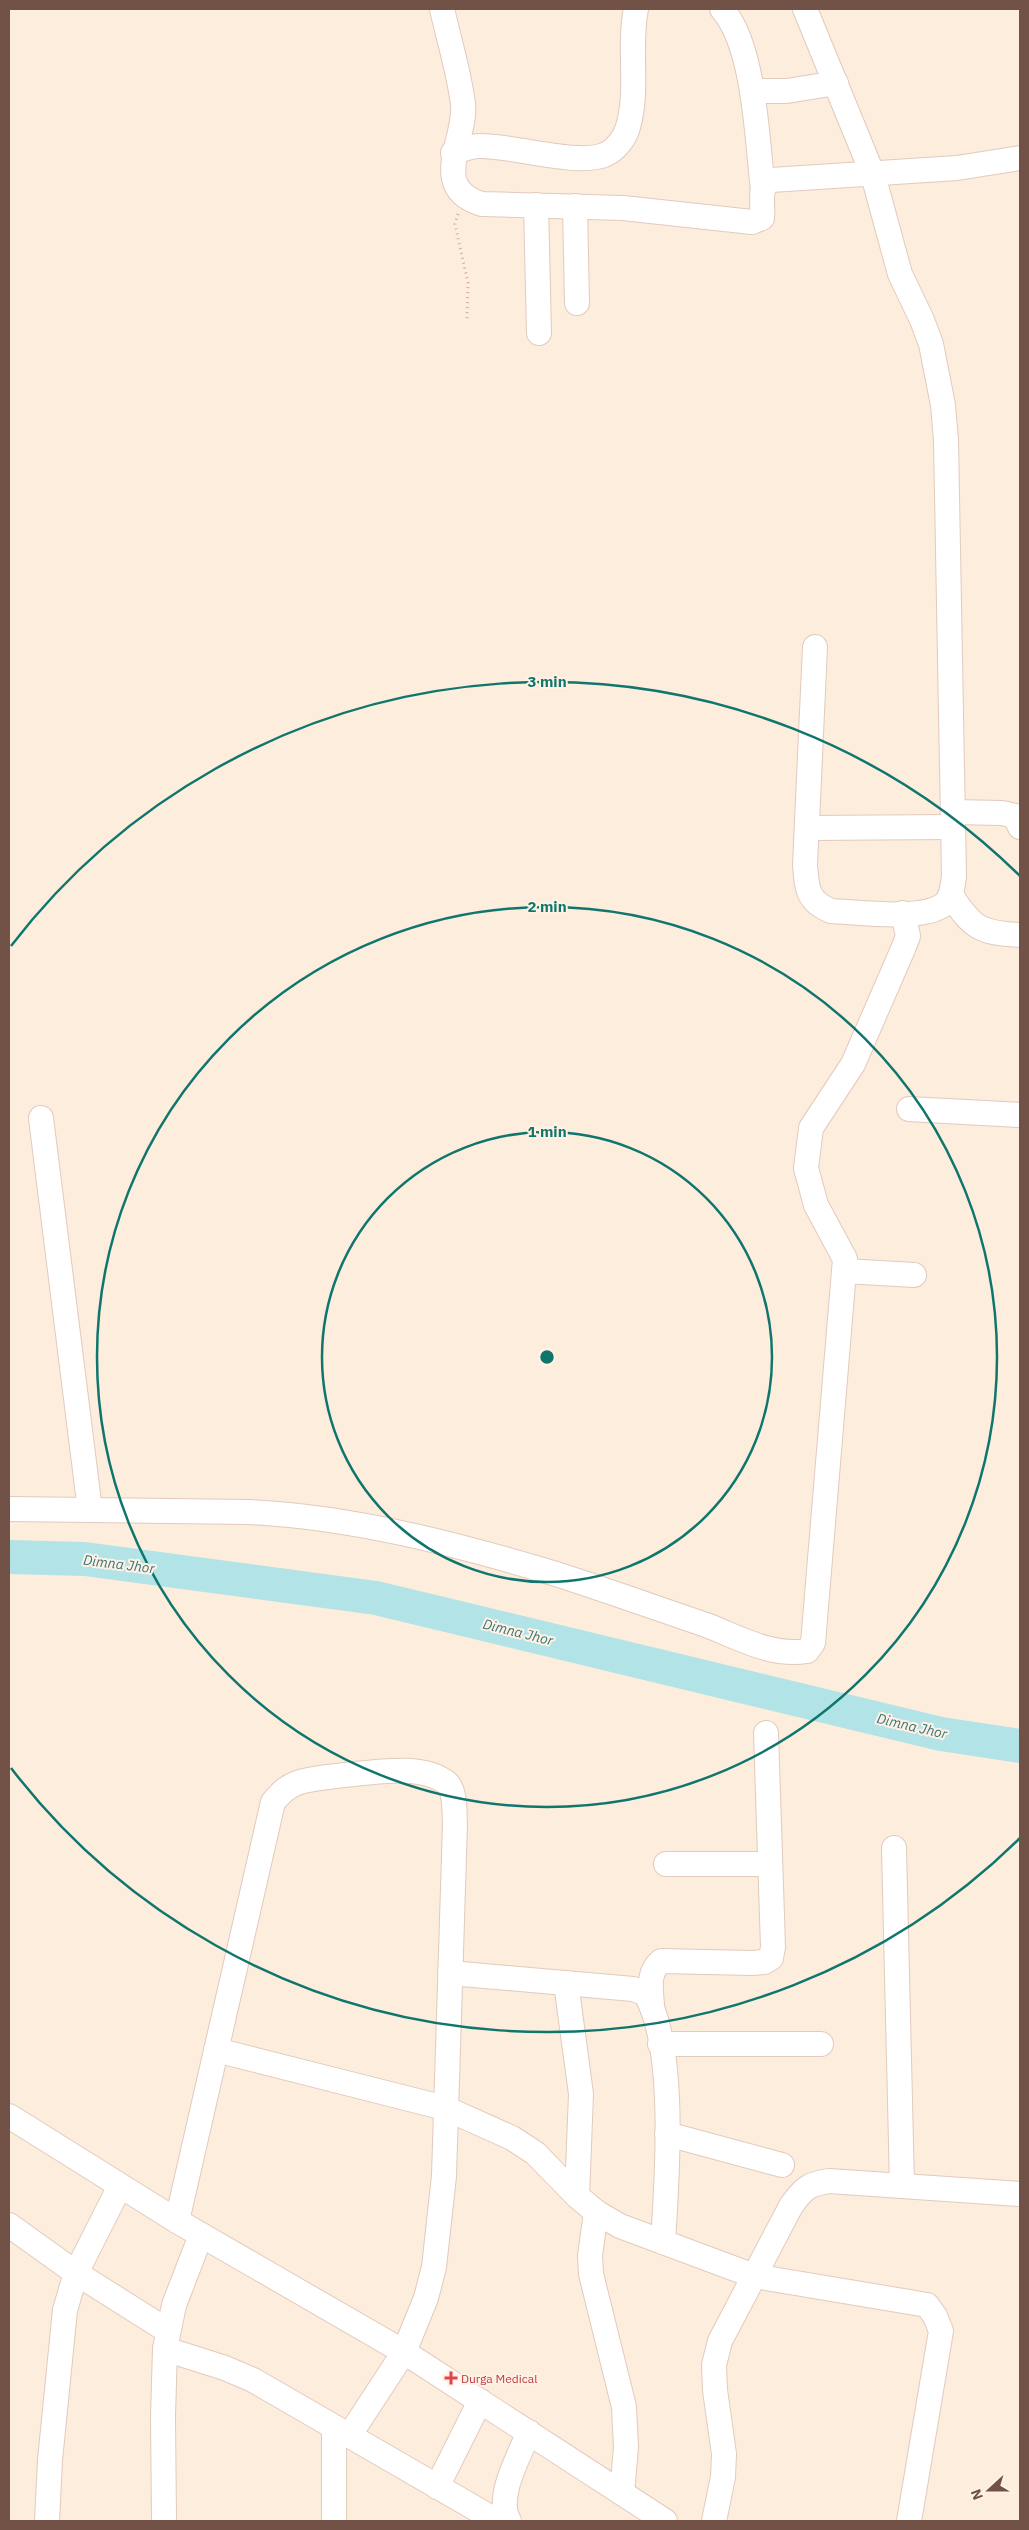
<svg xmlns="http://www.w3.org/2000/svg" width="1029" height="2530" viewBox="0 0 1029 2530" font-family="'IBM Plex Sans',sans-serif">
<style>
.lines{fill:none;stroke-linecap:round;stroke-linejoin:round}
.river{stroke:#b2e3e6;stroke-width:34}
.minor-casing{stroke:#e2cabd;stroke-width:26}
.path{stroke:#d7ab98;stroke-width:3;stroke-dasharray:1 4;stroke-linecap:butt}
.minor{stroke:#fff;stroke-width:24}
.ring{fill:none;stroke:#0f766e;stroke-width:2.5}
.health-dot{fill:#e0444e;stroke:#fff2e4;stroke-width:2}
.labels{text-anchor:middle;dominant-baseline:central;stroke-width:4;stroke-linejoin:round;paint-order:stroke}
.health-label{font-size:12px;fill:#be3a42;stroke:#fff2e4;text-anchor:start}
.water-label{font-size:14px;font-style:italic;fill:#3a7579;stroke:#fff2e4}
.centre{fill:#0f766e;stroke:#fff2e4;stroke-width:2.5}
.ring-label{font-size:15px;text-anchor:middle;font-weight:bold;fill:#0f766e;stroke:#fff2e4;stroke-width:4;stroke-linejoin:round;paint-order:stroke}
</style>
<rect width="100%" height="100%" fill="#fdeddd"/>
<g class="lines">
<polyline class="river" points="9,1557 85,1559 376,1598 941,1734 1020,1746"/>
<defs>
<g id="minor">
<path d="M442,9c7,31 17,63 21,95 4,34 -35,84 19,100l141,4 129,14 10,-4c2,-13 -5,-32 9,-38l186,-12 63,-10"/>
<path d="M722,9c33,37 35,132 41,181"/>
<path d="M805,9l68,166 27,99 22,46 9,24 12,61 3,35 8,437c-2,11 -2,22 -11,28 -22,16 -85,7 -112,6 -24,-10 -24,-22 -26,-46l10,-218"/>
<polyline points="752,91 787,91 836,83"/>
<path d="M453,153c8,-3 17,-7 26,-7 32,-1 97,20 125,9 11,-4 21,-17 24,-28 11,-38 0,-80 8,-118"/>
<polyline points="536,205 539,333"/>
<polyline points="575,206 577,303"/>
<polyline points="953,812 1002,813 1015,816 1020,827"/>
<polyline points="807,828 953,827"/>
<path d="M951,895c21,33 29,38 69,40"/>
<polyline points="909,1109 1020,1115"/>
<polyline points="41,1118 90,1510"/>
<polyline points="845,1271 914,1275"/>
<path d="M9,1509l240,3c104,5 207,32 307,62 50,16 100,34 150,51 32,12 65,32 101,26l6,-8 32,-384 -29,-54 -10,-37 5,-40 42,-64 50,-115 5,-13 -5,-23"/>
<polyline points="894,1848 902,2186"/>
<polyline points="666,1864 770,1864"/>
<path d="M450,1973l183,16 12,4c32,54 22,186 18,249"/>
<polyline points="566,1983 581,2094 577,2196"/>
<path d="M652,2005c-1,-16 -5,-32 9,-44l92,2 11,-1 7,-4 2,-11 -7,-214"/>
<polyline points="660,2044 821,2044"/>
<polyline points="216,2050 445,2108 512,2138 535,2153 577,2196 596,2212 620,2226 754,2276 927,2305 935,2316 941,2331 909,2521"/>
<polyline points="9,2116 177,2221 404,2352 665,2521"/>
<polyline points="667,2134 782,2165"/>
<polyline points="596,2212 590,2256 591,2274 624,2407 626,2447 622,2493"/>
<path d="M177,2221l96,-419c8,-9 13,-15 24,-19 16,-6 97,-14 114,-12 12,1 27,5 36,12 9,9 7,29 8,41l-11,352 -10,91 -8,31 -22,54 -55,84"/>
<polyline points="9,2225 76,2273 168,2331"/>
<polyline points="165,2349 225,2368 253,2380 497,2521"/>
<polyline points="437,2487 480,2401"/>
<polyline points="47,2521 50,2460 65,2310 76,2273 120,2186"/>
<polyline points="164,2521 163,2416 165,2349 174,2305 201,2235"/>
<polyline points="334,2521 334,2428"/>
<path d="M509,2521c-14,-23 10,-65 20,-89"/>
<path d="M714,2521l9,-44 1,-23 -9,-64 -1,-25 6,-24 71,-135c12,-17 17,-22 38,-25l191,13"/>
</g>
</defs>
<use href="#minor" class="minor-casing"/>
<polyline class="path" points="458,214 455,224 468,283 467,321"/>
<use href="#minor" class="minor"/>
</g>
<g class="ring">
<circle cx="547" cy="1357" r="225"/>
<circle cx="547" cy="1357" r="450"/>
<path d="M1020 1838A675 675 0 0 1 11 1768M11 946A675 675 0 0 1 1020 876"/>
</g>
<path class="health-dot" d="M448.5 2370.5h5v5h5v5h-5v5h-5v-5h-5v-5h5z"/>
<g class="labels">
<g class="health-label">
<text x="461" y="2378">Durga Medical</text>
</g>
<g class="water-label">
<text transform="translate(119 1564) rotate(7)">Dimna Jhor</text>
<text transform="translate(518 1632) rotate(14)">Dimna Jhor</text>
<text transform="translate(912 1726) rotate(13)">Dimna Jhor</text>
</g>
</g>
<circle cx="547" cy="1357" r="8" class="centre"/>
<g class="ring-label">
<text x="547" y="687">3 min</text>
<text x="547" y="912">2 min</text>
<text x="547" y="1137">1 min</text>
</g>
<rect width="1029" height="2530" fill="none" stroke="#725146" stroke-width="20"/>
<g transform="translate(989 2490) rotate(249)" stroke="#fff2e4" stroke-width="4" paint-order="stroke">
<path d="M0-4L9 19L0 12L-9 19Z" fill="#725146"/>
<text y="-8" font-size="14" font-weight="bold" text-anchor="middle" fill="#725146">N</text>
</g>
</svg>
